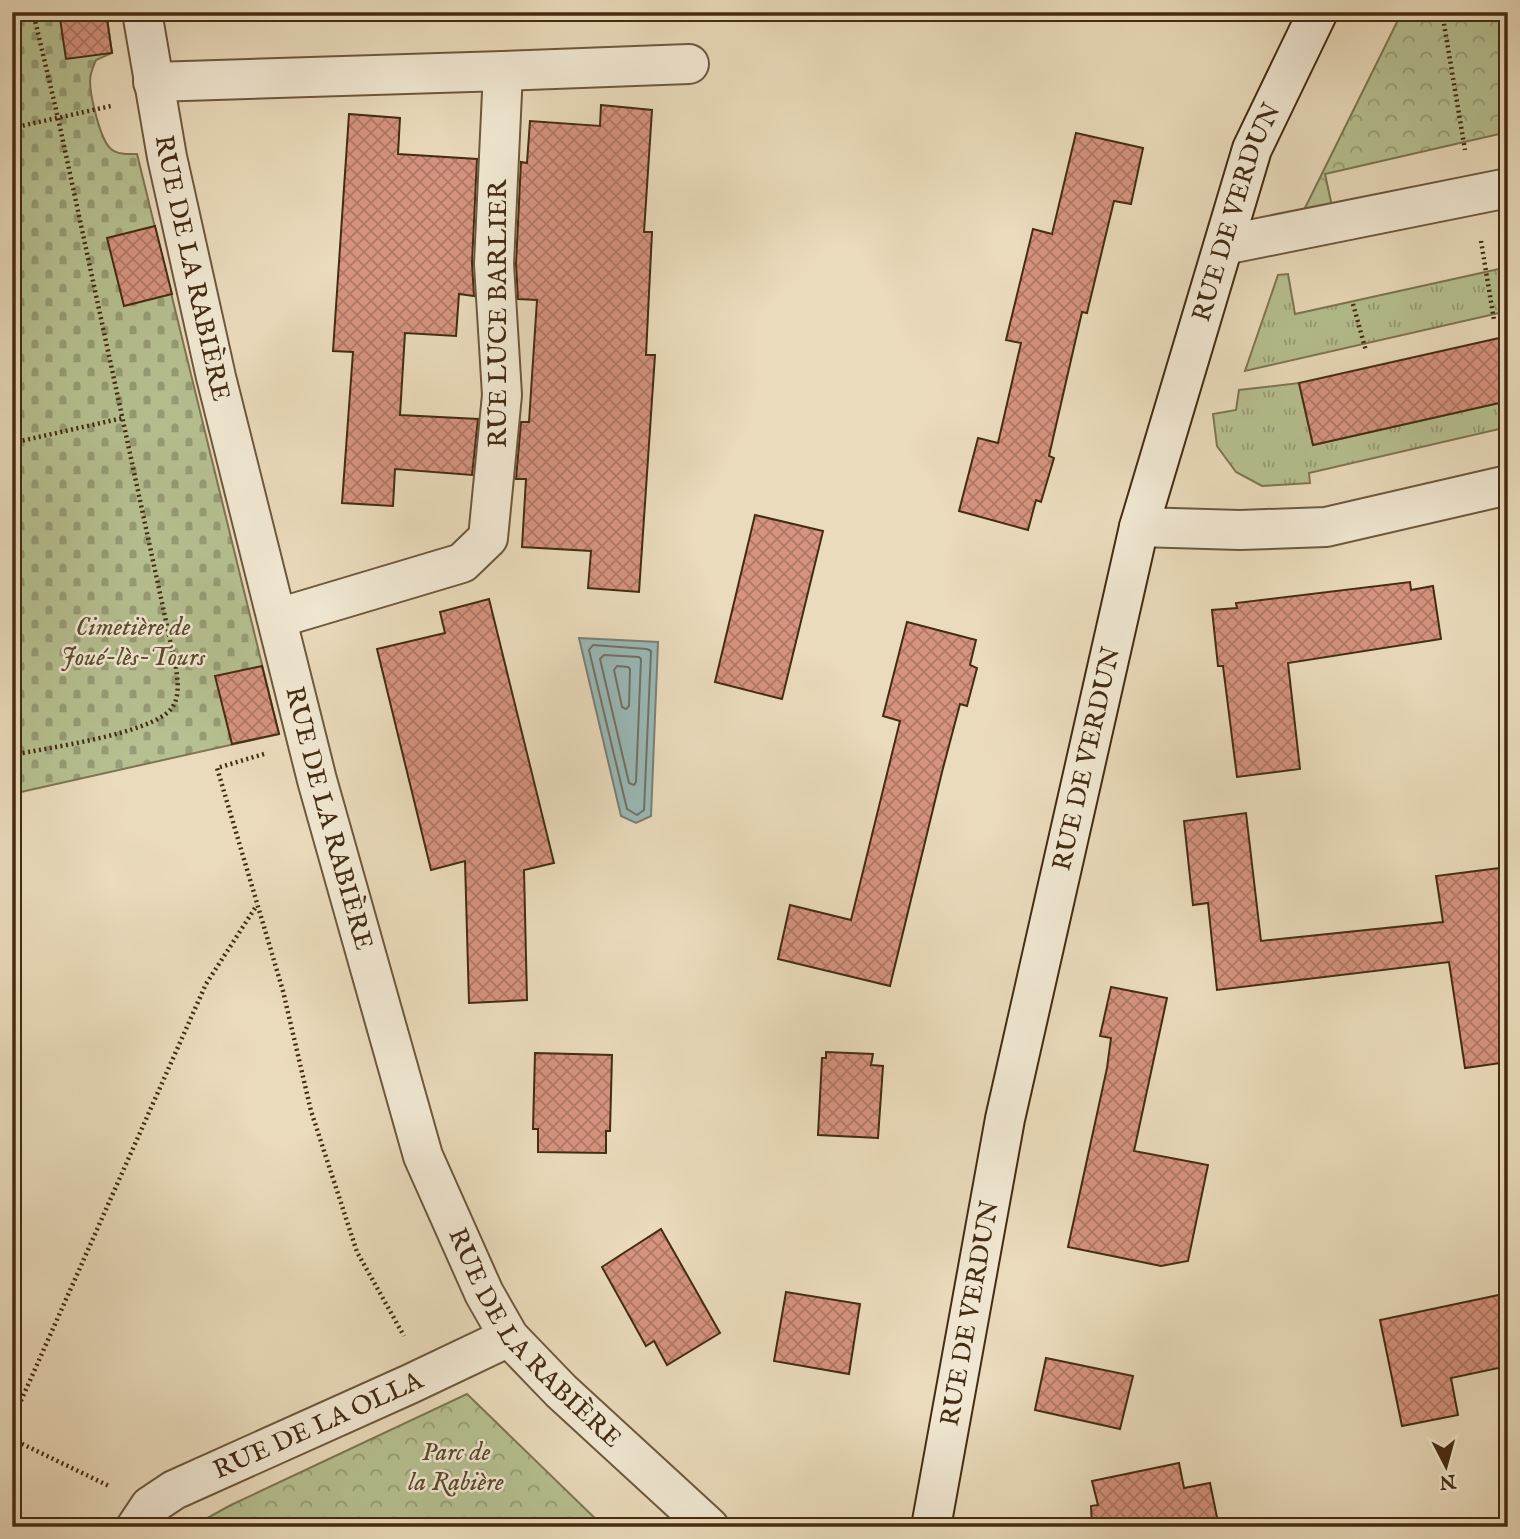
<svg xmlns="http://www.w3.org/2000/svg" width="1520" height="1539" viewBox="0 0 1520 1539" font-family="'IM FELL English',serif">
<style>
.grass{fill:url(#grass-tufts);stroke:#7d7652;stroke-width:2}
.forest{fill:url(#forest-crowns);stroke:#7d7652;stroke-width:2}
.cemetery{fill:url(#cemetery-stones);stroke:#7d7652;stroke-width:2}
.water{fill:#9ab9b8;stroke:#788176;stroke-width:2}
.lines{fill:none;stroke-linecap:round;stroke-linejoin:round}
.shore{stroke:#6f7265;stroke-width:2}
.building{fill:url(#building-cross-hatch);stroke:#442c12;stroke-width:2}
.street-casing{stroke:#6e583c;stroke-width:42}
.secondary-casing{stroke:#442c12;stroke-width:42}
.path{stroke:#442c12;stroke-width:4.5;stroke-dasharray:2 3.5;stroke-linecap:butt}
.street{stroke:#f1e8d3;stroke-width:38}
.secondary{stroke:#f1e8d3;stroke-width:38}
.labels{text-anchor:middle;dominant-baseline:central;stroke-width:5;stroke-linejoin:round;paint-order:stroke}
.street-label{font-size:26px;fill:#442c12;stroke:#f1e8d3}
.park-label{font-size:26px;font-style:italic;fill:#5b4a2b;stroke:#f1e8d3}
</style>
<defs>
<pattern id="grass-tufts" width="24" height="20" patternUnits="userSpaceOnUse" patternTransform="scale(1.75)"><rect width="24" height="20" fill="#b6c091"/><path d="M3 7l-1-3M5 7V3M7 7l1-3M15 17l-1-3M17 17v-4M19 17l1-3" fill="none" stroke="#969c75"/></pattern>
<pattern id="forest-crowns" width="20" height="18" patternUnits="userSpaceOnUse" patternTransform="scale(1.75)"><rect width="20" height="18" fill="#b6c091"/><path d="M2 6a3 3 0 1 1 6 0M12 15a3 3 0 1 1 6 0" fill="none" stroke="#969c75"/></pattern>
<pattern id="cemetery-stones" width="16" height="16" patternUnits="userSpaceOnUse" patternTransform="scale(1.75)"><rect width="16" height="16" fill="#b6c091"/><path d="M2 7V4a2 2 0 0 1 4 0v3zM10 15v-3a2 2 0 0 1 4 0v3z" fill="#969c75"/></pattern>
<pattern id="building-cross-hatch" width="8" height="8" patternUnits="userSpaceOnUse" patternTransform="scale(1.75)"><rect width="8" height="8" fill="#d6937f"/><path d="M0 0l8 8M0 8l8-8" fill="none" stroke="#af7867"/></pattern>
</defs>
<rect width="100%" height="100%" fill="#eadbbc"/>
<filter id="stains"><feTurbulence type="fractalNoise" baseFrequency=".00286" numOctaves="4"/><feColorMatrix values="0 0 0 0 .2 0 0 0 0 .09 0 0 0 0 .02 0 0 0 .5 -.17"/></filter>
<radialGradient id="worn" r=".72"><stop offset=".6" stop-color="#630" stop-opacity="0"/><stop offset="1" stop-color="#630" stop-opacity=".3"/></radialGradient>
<g class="grass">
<polygon points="1508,267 1508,311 1245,371 1278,275 1288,274 1295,314"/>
<polygon points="1299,383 1313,445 1508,401 1508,427 1309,473 1310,483 1262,486 1236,472 1217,446 1213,414 1236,410 1239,390"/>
</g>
<g class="forest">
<polygon points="1402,12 1508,12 1508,132 1325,174 1333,211 1301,216"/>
<polygon points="467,1394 604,1527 191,1527 231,1505"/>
</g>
<path class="cemetery" d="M12,12h94l6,41 -16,7c-3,7 -6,13 -6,21 0,14 10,59 21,68 7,6 18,5 26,5l142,580 -267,60z"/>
<polygon class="water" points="579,638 658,642 651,816 636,823 621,816"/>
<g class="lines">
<g class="shore">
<polygon points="593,645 647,649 651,651 644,810 637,815 627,809 589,650"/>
<polygon points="604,655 639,657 641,659 636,782 634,785 629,783 600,659"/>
<polygon points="617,666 628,667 630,669 629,706 626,709 622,707 614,670"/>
</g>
</g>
<g class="building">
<polygon points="59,12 106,12 112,53 66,59"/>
<polygon points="601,105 652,110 644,232 652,232 646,355 655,355 639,592 588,588 591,551 522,547 526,479 516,479 521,422 529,422 537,300 518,299 516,264 521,162 527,163 530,121 600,126"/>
<polygon points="349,114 400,118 398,154 477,159 472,263 474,296 459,294 456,336 405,333 400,415 478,419 472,475 395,469 393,506 342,503 353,352 333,351"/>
<polygon points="1076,133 1143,148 1131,204 1114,201 1087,313 1082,312 1049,456 1054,458 1041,502 1036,500 1028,530 959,511 978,438 998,443 1021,343 1006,340 1033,229 1052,234"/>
<polygon points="155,226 172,294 124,306 107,238"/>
<polygon points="1508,336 1508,401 1313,445 1299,383"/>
<polygon points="755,515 823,531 782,699 715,682"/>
<polygon points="1410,582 1411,590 1433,586 1441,639 1288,663 1300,769 1237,777 1223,666 1218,666 1212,610 1237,608 1236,603"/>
<polygon points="489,599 554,863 524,870 527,1000 469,1003 465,861 431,870 377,649 445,633 440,612"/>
<polygon points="907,622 976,640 970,665 977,668 967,706 960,704 942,772 890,986 778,959 790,905 851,920 900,721 883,716"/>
<polygon points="262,666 279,734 232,744 215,676"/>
<polygon points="1246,813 1261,941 1443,922 1436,876 1508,867 1508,1062 1465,1068 1449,962 1217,990 1208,903 1193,905 1184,821"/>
<polygon points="1111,987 1167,998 1134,1151 1208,1165 1188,1261 1161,1266 1068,1247 1107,1068 1111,1038 1100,1036"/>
<polygon points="826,1052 873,1054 871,1065 883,1066 878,1138 818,1135 822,1058 826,1058"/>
<polygon points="535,1053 612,1055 610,1131 606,1131 606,1153 538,1152 538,1129 533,1129"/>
<polygon points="661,1229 720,1333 667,1365 654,1341 646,1346 602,1267"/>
<polygon points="786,1292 860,1304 849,1374 774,1361"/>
<polygon points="1508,1293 1508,1366 1451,1378 1458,1415 1402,1426 1380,1320"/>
<polygon points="1046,1358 1133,1376 1120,1429 1035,1410"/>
<polygon points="1179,1463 1184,1488 1210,1483 1219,1527 1092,1526 1091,1506 1098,1505 1092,1481"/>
</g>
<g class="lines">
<defs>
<g id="street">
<path id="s1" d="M142,12l25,145 49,220 101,403 106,376 61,137 25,44 52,54 148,136"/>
<polyline points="503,71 689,64"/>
<polyline points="153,82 503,71 494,264 502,395 488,538 462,563 278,618"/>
<polyline points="1224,245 1508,188"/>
<polyline points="1139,527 1240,530 1326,527 1508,485"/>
<path id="s2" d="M136,1527l14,-21 24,-16 236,-106 99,-47"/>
</g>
<g id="secondary">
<path id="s3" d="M931,1527l74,-408 134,-592 113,-378 66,-137"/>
</g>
</defs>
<use href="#street" class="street-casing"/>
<use href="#secondary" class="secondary-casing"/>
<g class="path">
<polyline points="1428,12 1443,18 1465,150"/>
<polyline points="1443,18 1450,12"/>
<polyline points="12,128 111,106"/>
<polyline points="1481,241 1494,320"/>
<polyline points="1353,304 1366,351"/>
<polyline points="12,443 123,418"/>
<polyline points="264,754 217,768 283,991 311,1111 357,1252 404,1336"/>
<path d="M12,755c34,-7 139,-21 159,-46 9,-11 7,-27 5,-41l-118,-550 -25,-106"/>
<polyline points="12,1421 206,984 257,905"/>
<polyline points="12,1439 109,1486"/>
</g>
<use href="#street" class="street"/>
<use href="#secondary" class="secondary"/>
</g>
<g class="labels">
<g class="street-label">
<text stroke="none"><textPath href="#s3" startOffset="1351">RUE DE VERDUN</textPath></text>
<text stroke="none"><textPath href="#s1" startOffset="261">RUE DE LA RABIÈRE</textPath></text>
<text transform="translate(498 314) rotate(-90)">RUE LUCE BARLIER</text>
<text stroke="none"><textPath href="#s3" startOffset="784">RUE DE VERDUN</textPath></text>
<text stroke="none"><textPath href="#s1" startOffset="828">RUE DE LA RABIÈRE</textPath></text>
<text stroke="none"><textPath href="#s3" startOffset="217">RUE DE VERDUN</textPath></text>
<text stroke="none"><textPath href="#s1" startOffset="1395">RUE DE LA RABIÈRE</textPath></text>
<text stroke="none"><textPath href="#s2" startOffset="212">RUE DE LA OLLA</textPath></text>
</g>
<g class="park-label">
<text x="133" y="627">Cimetière de<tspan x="133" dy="30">Joué-lès-Tours</tspan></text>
<text x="456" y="1452">Parc de<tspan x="456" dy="30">la Rabière</tspan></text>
</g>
</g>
<rect width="1520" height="1539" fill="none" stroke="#eadbbc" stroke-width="42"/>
<rect x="14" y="14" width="1492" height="1511" fill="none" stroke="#442c12" stroke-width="3.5"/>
<rect x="21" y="21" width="1478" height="1497" fill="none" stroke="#442c12" stroke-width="2"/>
<g transform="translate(1446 1466) rotate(174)" stroke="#f1e8d3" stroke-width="5" paint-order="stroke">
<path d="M0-5L12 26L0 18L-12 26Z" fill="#442c12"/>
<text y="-10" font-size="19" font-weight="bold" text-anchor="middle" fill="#442c12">N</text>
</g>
<rect width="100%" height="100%" filter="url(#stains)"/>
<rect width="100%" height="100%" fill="url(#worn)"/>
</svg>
